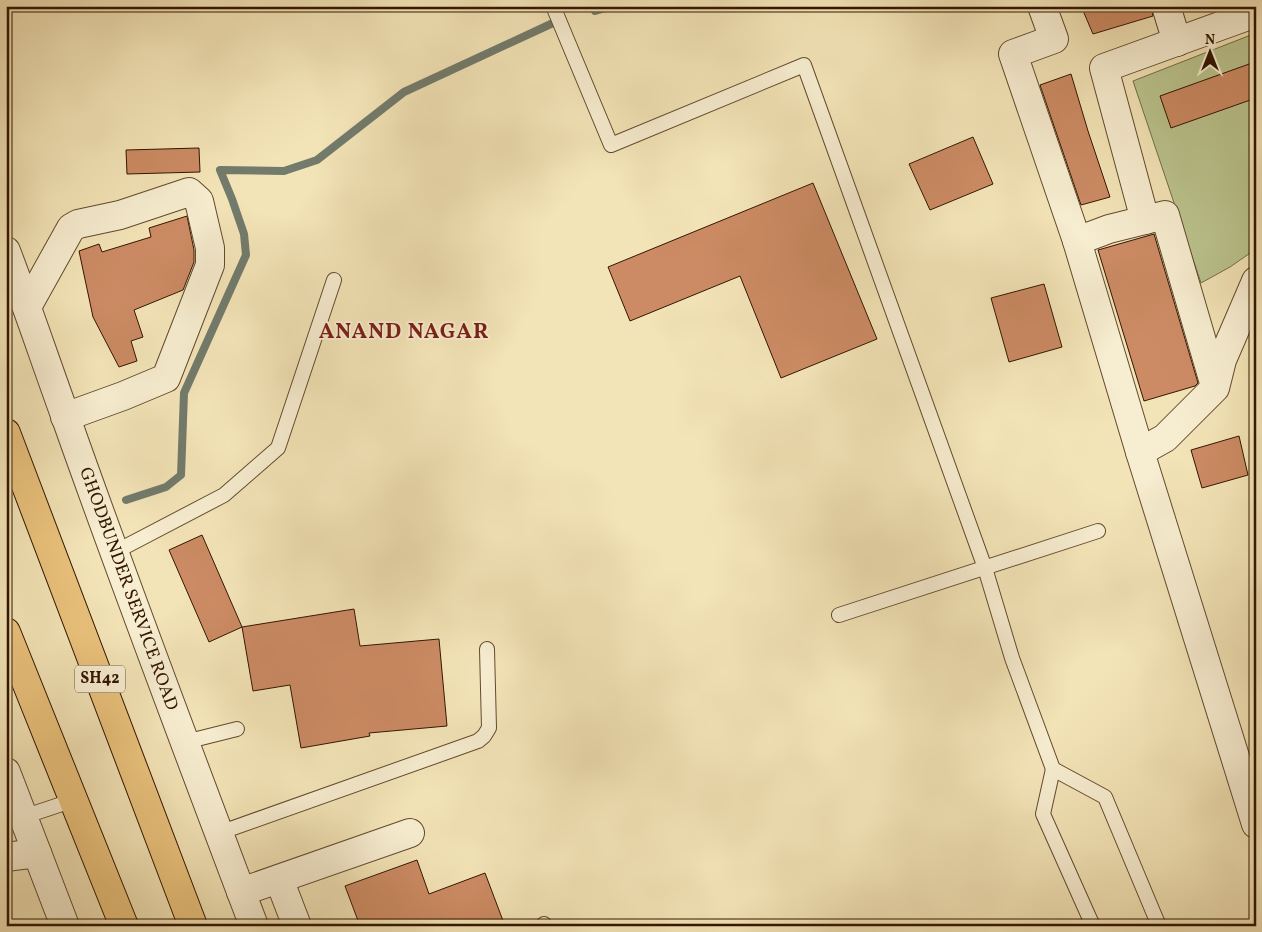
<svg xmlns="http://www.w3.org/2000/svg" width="1262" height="932" viewBox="0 0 1262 932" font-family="Vollkorn,serif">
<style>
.green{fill:#bbc48e;stroke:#766d48}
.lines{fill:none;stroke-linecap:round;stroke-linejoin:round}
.stream{stroke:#727b6c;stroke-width:8}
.building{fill:#cc8b64;stroke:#321601}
.service-casing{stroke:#624a2e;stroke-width:16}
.minor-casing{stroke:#624a2e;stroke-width:30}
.tertiary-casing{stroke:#624a2e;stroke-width:30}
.primary-casing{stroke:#321601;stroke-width:30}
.service{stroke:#f7edd0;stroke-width:14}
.minor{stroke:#f7edd0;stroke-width:28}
.tertiary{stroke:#f7edd0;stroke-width:28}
.primary{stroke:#eac27c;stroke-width:28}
.labels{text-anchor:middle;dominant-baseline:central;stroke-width:4;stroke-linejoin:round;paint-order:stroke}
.shield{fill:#f7edd0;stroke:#6d563f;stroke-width:1}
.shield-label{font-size:16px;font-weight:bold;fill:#321601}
.street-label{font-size:18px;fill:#321601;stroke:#f7edd0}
.district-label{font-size:22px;font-weight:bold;letter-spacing:1px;fill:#7a1f14;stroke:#f7edd0}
</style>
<rect width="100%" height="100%" fill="#f3e4b7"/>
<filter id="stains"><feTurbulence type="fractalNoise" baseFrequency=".004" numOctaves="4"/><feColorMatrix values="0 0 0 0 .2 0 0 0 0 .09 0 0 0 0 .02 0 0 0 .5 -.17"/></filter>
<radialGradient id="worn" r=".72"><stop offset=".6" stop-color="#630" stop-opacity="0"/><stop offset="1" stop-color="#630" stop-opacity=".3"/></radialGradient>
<polygon class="green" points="1256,33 1256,249 1230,267 1201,283 1133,81"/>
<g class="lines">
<g class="stream">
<polyline points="595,11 613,6"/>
<polyline points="126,500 166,487 181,475 184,393 246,255 244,234 232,199 220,170 284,171 317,160 404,92 553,23"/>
</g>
</g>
<g class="building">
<polygon points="1081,6 1151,6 1153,16 1093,34"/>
<polygon points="1252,63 1256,75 1256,98 1171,128 1160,96"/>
<polygon points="1071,74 1088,131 1110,197 1081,205 1040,85"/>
<polygon points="973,137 993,184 930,210 909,164"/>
<polygon points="199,148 200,172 127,174 126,150"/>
<polygon points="813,183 877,339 781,378 740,276 630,321 608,267"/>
<polygon points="187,216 194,250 194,262 183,290 134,310 143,337 131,341 137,361 119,367 93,317 79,251 99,244 102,252 151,237 149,228"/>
<polygon points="1154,234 1198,383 1195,386 1144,401 1098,250"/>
<polygon points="1044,284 1062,347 1009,362 991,298"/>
<polygon points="1239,436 1248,475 1202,488 1191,450"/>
<polygon points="202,535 242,627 209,642 169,550"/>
<polygon points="354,609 360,646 439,639 447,726 369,733 370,736 301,748 290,685 253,691 242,627"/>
<polygon points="417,860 429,894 485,873 505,926 360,926 345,886"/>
</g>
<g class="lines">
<defs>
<g id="service">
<polyline points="553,6 611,145 804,65 985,568 1012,658 1053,769"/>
<polyline points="115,552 224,495 278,448 334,280"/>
<polyline points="839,615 1098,531"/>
<polyline points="185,742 237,729"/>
<polyline points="6,819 23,817 74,800"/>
<polyline points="219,833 478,741 484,736 489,728 487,649"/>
<polyline points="544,926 544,924"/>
<polyline points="1093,926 1043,814 1053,769 1105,797 1159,926"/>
</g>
<g id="minor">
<polyline points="1042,6 1054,39 1013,54 1077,241"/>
<polyline points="1166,6 1177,42"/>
<polyline points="1145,220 1104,68 1256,13"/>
<polyline points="1256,281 1222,360 1215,388 1165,438 1140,452 1256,824"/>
<polyline points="27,307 71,228 78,224 120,215 189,192 199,201 210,248 210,265 166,378 123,396 65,417"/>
<polyline points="1140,452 1077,241 1109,229 1165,215 1215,386"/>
<polyline points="6,857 37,853"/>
<polyline points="279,879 297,926"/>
<polyline points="241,892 410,833"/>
</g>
<g id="tertiary">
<path d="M6,251c21,55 40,112 60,167 60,170 124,339 188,508"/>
<polyline points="6,772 65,926"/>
</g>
<g id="primary">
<polyline points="6,433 193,926"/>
<polyline points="6,632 124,926"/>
</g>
</defs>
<use href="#service" class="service-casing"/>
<use href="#minor" class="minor-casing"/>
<use href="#tertiary" class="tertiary-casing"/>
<use href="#primary" class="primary-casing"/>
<use href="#service" class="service"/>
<use href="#minor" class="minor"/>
<use href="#tertiary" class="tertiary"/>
<use href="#primary" class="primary"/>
</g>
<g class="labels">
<rect class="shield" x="75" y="665.5" width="50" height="27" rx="4"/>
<g class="shield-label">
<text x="100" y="679">SH42</text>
</g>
<g class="street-label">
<text transform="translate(128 589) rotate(70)">GHODBUNDER SERVICE ROAD</text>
</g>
<g class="district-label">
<text x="404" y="332">ANAND NAGAR</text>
</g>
</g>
<rect width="1262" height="932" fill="none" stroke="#f3e4b7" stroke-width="25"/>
<rect x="8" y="8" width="1247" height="917" fill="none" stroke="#321601" stroke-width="2.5"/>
<rect x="12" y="12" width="1237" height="907" fill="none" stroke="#321601"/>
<g transform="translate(1210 52)" stroke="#f7edd0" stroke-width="4" paint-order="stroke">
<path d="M0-4L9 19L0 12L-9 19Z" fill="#321601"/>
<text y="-8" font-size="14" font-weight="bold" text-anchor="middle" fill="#321601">N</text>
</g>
<rect width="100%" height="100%" filter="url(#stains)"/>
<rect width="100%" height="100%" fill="url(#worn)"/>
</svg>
